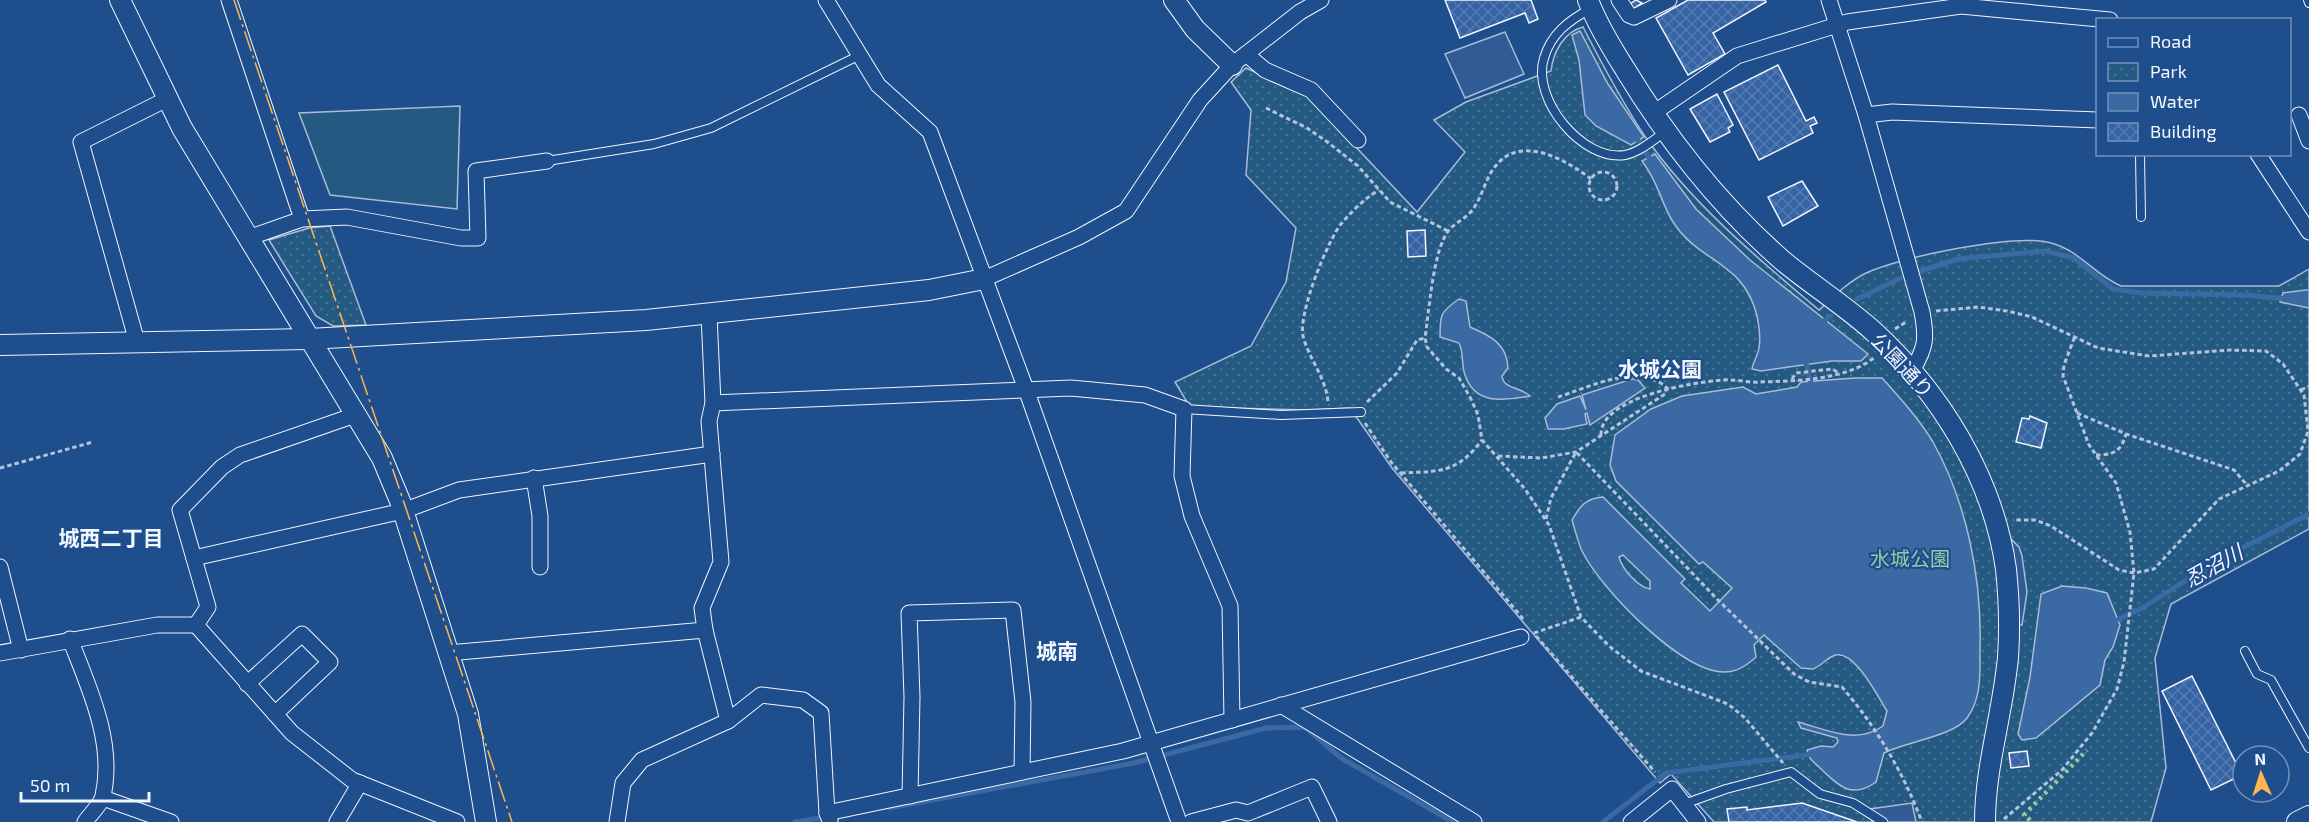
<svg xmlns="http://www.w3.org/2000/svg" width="2309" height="822" viewBox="0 0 2309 822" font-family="'Exo 2','Noto Sans JP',sans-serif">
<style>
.grass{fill:#245a82;stroke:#a8bbd7;stroke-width:1.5}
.park{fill:url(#park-dots);stroke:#a8bbd7;stroke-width:1.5}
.parking{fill:#305b95;stroke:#a8bbd7;stroke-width:1.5}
.water{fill:#3b69a3;stroke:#a8bbd7;stroke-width:1.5;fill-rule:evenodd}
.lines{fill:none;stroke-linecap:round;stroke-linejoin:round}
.stream{stroke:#3b69a3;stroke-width:5}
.building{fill:url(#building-cross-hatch);stroke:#f2f6ff;stroke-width:1.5}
.service-casing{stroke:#f2f6ff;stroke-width:10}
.minor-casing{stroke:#f2f6ff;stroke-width:17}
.tertiary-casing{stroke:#f2f6ff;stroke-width:22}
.path{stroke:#b3c4dc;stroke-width:3;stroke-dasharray:4.5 3;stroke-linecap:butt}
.service{stroke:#1f4e8c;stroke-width:8}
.minor{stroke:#1f4e8c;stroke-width:15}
.tertiary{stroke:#1f4e8c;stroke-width:20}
.hedge{stroke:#97c8a6;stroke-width:4.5;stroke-dasharray:3 4.5;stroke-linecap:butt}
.power{stroke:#ffb74d;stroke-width:1.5;stroke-dasharray:21 4.5 3 4.5;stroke-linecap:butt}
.labels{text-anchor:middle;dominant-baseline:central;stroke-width:4.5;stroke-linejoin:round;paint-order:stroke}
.street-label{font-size:20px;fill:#f2f6ff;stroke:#1f4e8c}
.park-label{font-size:20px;fill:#97c8a6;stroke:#1f4e8c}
.neighbourhood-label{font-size:21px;font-weight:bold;fill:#f2f6ff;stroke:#1f4e8c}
.water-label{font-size:21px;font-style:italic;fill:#f2f6ff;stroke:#1f4e8c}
</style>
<defs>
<pattern id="park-dots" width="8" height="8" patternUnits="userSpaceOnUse" patternTransform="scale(1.5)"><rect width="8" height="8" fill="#245a82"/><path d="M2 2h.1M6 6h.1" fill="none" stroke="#447295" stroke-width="1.8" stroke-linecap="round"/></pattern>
<pattern id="building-cross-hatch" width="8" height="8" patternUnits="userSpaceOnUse" patternTransform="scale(1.5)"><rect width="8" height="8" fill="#3563a3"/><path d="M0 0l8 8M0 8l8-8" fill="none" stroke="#537ab1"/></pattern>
</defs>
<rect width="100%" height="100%" fill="#1f4e8c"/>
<polygon class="grass" points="460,106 457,209 330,195 299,113"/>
<g class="park">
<path d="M1583,27c19,37 38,73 61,108 47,68 112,122 175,175 15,-14 29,-28 47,-37 34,-16 150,-40 185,-30 28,7 45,33 70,43h158l30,-17v260l-138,75 -16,54 11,110 -15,54h-437l-43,-48 -11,9 -268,-315 -42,-60 -44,2 -116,-3 -15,-25 76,-36 35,-64 10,-54 -50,-53 5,-65 -20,-28 15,-14 62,28 109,116 48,-60 -31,-32 32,-18 85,-31c2,-19 13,-39 32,-44z"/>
<polygon points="330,226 366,325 333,326 316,316 269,240 309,228"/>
</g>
<g class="parking">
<polygon points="1505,32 1524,74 1465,98 1445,54"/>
<polygon points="2008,536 2019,547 2022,556 2027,592 2022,625 2019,625"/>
<polygon points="1912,803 1916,822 1872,822 1870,809"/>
</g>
<g class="water">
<polygon points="1580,31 1608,84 1644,137 1631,145 1596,126 1585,115 1579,60 1572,35"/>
<path d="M1655,154l41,55 54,51 118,94 -7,7h-29l-71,10 -9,-2c1,-7 6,-14 7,-21 2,-11 0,-22 -2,-32 -13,-55 -58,-53 -84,-94 -13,-21 -14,-39 -31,-61z"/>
<polygon points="2306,290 2309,290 2309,308 2280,302 2283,293"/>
<path d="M1459,299l7,2 4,26c21,9 37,17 38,41l-6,8c1,13 19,11 28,20 -25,4 -55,10 -65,-21 -4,-11 -1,-22 -6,-32l-19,-6c0,-22 0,-25 19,-38z"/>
<path d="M1855,378h27c18,20 37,41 51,64 34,61 49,137 47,206 0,24 2,50 -13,70 -13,18 -62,24 -83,35l-8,29c-25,18 -38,3 -56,-14 -7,-7 -11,-8 -13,-18l14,-4 12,1 5,-5 -1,-4 -36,-10 -3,-6c30,8 58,23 85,4l4,-15c-9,-14 -34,-65 -54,-55 -7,3 -12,10 -20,13l-12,-1 -37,-33 -10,10 2,12c-12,11 -24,18 -41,14 -42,-9 -114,-82 -133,-120 -4,-9 -7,-21 -10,-31 8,-14 14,-22 31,-23l82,82 -4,4 29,28 22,-23 -29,-26 -4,2 -83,-83 -6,-16 5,-30 36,-26 31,-13 61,-9 13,7 41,-7 4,-5zM1623,555l27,26v8c-12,-2 -28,-20 -31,-32z"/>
<polygon points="1632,379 1638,380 1645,388 1590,425 1587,413 1585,414 1587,424 1564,429 1548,429 1545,418 1557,404 1580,396 1586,410 1582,395"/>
<polygon points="2062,586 2086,588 2107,593 2120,625 2113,647 2105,660 2100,685 2036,738 2022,740 2018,734 2030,677 2041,594"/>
</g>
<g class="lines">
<g class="stream">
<polyline points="1638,141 1652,162"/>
<polyline points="1921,271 1958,259 2045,251 2074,258 2113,289 2141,293 2246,295 2288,299"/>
<polyline points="1857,299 1901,278"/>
<polyline points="1821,323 1831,316"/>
<polyline points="1805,359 1812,388"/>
<polyline points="2119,619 2144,607 2215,562 2309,514"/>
<polyline points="889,808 1134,763 1266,728 1305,727 1341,758 1453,822"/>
<polyline points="795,822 826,817"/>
<polyline points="1603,822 1666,773 1813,754"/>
</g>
</g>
<g class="building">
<polygon points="1445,0 1531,0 1538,19 1529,23 1525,13 1460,38"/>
<polygon points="1636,0 1642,3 1633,9 1630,4"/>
<polygon points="1688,0 1765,0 1766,2 1713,33 1725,54 1688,75 1656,18"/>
<polygon points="1778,65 1806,121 1814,117 1817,123 1810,126 1813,133 1759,160 1724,92"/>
<polygon points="1717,94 1733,125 1728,128 1730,132 1710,142 1690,109"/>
<polygon points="1802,181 1818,206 1783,226 1768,197"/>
<polygon points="1425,230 1426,256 1408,257 1407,231"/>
<polygon points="2030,416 2047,423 2041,448 2016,442 2022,418 2029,419"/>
<polygon points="2192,676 2242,775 2211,790 2162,691"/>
<polygon points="2027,751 2029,766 2011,768 2009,753"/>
<polygon points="1802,803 1857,822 1729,822 1727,809 1747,807 1747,810"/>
</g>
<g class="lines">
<defs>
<g id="service">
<polyline points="2308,0 2309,3"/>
<path d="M1590,9c-22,12 -39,25 -46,49 -13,41 39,104 81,97 15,-3 28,-15 40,-23"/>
<polyline points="2140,154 2141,217"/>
<polyline points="547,161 654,144 711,128 858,56"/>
<polyline points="1184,409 1281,415 1361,412"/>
<polyline points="2245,651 2257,674 2271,680 2309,748"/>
<polyline points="1684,804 1726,789 1791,772 1820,794 1853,803 1883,822"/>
</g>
<g id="minor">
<polyline points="229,0 302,219"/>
<polyline points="826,0 878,85 930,132 1027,392 1179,822"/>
<polyline points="1619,0 1629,15 1634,17 1669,0"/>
<path d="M1829,0l37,115 56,197c5,27 4,35 -10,59"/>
<polyline points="1246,54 1265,70 1311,90 1358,140"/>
<polyline points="1652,114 1737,56 1847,22 1961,6 2110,20"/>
<polyline points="1866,115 1892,112 2098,120"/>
<polyline points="2299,115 2309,141"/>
<polyline points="2258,154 2309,232"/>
<polyline points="248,238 302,219 347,217 461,238 478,238 476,171 547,161"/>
<polyline points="984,279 1079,237 1126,211 1200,100 1232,65 1300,12 1321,0"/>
<polyline points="137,342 81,142 167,99"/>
<polyline points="713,403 1071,388 1145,395 1184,409 1182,476 1192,516 1230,606 1232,720"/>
<polyline points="358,414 240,455 222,467 180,510 208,607 196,625 292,733 352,780 457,822"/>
<polyline points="534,478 540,516 540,567"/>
<polyline points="194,558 403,511 459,490 712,454"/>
<polyline points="0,567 21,650"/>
<polyline points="705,630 728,721 761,695 803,700 821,713 827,813 830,821"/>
<path d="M70,639c19,49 45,103 33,157 -2,9 -13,18 -18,26"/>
<polyline points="0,653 157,625 196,625"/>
<polyline points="448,653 705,630 702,608 721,562 709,421 713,403 709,315"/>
<polyline points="247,684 302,634 330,662 275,714"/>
<polyline points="1281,705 1474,822"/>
<polyline points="910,796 912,697 909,613 1013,610 1023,702 1022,772"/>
<polyline points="103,798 171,822"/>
<polyline points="827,813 1123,751 1521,637"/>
<polyline points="337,822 360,783"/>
<polyline points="617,822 623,783 642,760 728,721"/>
<polyline points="1191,822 1236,810 1248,813 1312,787 1329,822"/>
<polyline points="1631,822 1672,789 1698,822"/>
</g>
<g id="tertiary">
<polyline points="120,0 182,128 382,458 400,501 468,714 486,822"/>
<polyline points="1174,0 1195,29 1232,65"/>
<path d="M1588,0c9,24 23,47 37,69 43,71 95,137 158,192 29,24 61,44 89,69 68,62 121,147 134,239 3,29 4,60 2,88 -5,56 -23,109 -23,165"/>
<polyline points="0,345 309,339 646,320 929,290 984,279"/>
<polyline points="2297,822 2309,816"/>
</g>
</defs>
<use href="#service" class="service-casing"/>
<use href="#minor" class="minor-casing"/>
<use href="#tertiary" class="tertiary-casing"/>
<g class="path">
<polyline points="1266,108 1307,128 1326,141 1358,166 1390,202 1448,231"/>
<circle cx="1603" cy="186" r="14"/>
<path d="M1591,179c-26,-20 -72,-46 -97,-11 -9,12 -12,29 -21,41 -6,9 -17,13 -24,21 -16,19 -20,82 -24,108l2,9 19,22 13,9 12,21 7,16 4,25 43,49 24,36 32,92 28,29 32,25 87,33 17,14 38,45"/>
<polyline points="1936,311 1978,307 2007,311 2032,317 2098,348 2149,356 2230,350 2266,351 2283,364 2304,395 2308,431 2300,454 2279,471 2219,499 2154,569 2134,573 2119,570 2051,526 2035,520 2013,520"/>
<polyline points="1895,329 1906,322"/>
<polyline points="1792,379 1796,373 1832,369 1839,373"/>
<polyline points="2301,390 2309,386"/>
<path d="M1558,397c33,-10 83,-37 111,-7"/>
<path d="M1328,401c-3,-25 -19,-42 -25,-65 -5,-22 24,-94 38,-112 12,-14 23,-25 38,-34"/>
<polyline points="1367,402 1397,373 1417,340 1425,338"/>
<polyline points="2077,413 2126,434 2234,470 2247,485"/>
<polyline points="1365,423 1391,462 1525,621"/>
<path d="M1601,435c-1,-38 93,-53 122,-55 13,-1 25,3 37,2 36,-1 87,-2 115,-25"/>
<path d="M2096,455c17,0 25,-3 30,-21"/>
<polyline points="1498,456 1541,458 1576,452 1665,394 1666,391"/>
<polyline points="0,468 93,442"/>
<path d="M1401,473c39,-2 55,1 81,-33"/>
<path d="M1546,519l5,-21 25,-46 143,149 75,73 15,8 33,5c35,41 61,85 80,135"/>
<polyline points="1534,633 1581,617"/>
<polyline points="1536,636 1655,772"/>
<polyline points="2004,819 2062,770 2092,733 2117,689 2124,662 2134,573 2130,532 2116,483 2089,445 2063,376 2064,365 2075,336"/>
</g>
<use href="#service" class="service"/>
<use href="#minor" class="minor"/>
<use href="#tertiary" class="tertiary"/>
<polyline class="hedge" points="2030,820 2024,815 2087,750"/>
<polyline class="power" points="234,0 512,822"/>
</g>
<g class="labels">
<g class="street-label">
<text transform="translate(1903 365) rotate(47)">公園通り</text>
</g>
<g class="park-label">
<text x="1910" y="558">水城公園</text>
</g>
<g class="neighbourhood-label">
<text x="1660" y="368">水城公園</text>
<text x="111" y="537">城西二丁目</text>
<text x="1057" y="650">城南</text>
</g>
<g class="water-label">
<text transform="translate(2213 565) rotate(-29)">忍沼川</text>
</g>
</g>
<rect x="2096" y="18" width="195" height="138" fill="#1f4e8c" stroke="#7391ba" stroke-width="1.5"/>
<rect x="2108" y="38" width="30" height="9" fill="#1f4e8c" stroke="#7391ba" stroke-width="1.5"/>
<text x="2150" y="48" font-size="18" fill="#f2f6ff">Road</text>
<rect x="2108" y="63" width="30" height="18" fill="url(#park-dots)" stroke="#7391ba" stroke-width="1.5"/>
<text x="2150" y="78" font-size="18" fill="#f2f6ff">Park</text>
<rect x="2108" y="93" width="30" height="18" fill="#3b69a3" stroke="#7391ba" stroke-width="1.5"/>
<text x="2150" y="108" font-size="18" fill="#f2f6ff">Water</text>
<rect x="2108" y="123" width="30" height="18" fill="url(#building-cross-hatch)" stroke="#7391ba" stroke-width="1.5"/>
<text x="2150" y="138" font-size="18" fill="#f2f6ff">Building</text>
<g transform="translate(2261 774) rotate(357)"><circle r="28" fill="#1f4e8c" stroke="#7391ba" stroke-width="1.5"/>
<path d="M0-4.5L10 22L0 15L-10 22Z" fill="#ffb74d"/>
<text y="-9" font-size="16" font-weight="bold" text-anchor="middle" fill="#f2f6ff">N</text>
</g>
<path d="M21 792v9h128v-9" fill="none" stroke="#f2f6ff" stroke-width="3"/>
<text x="30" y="792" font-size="18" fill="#f2f6ff" stroke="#1f4e8c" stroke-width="4.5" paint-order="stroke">50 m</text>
</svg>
